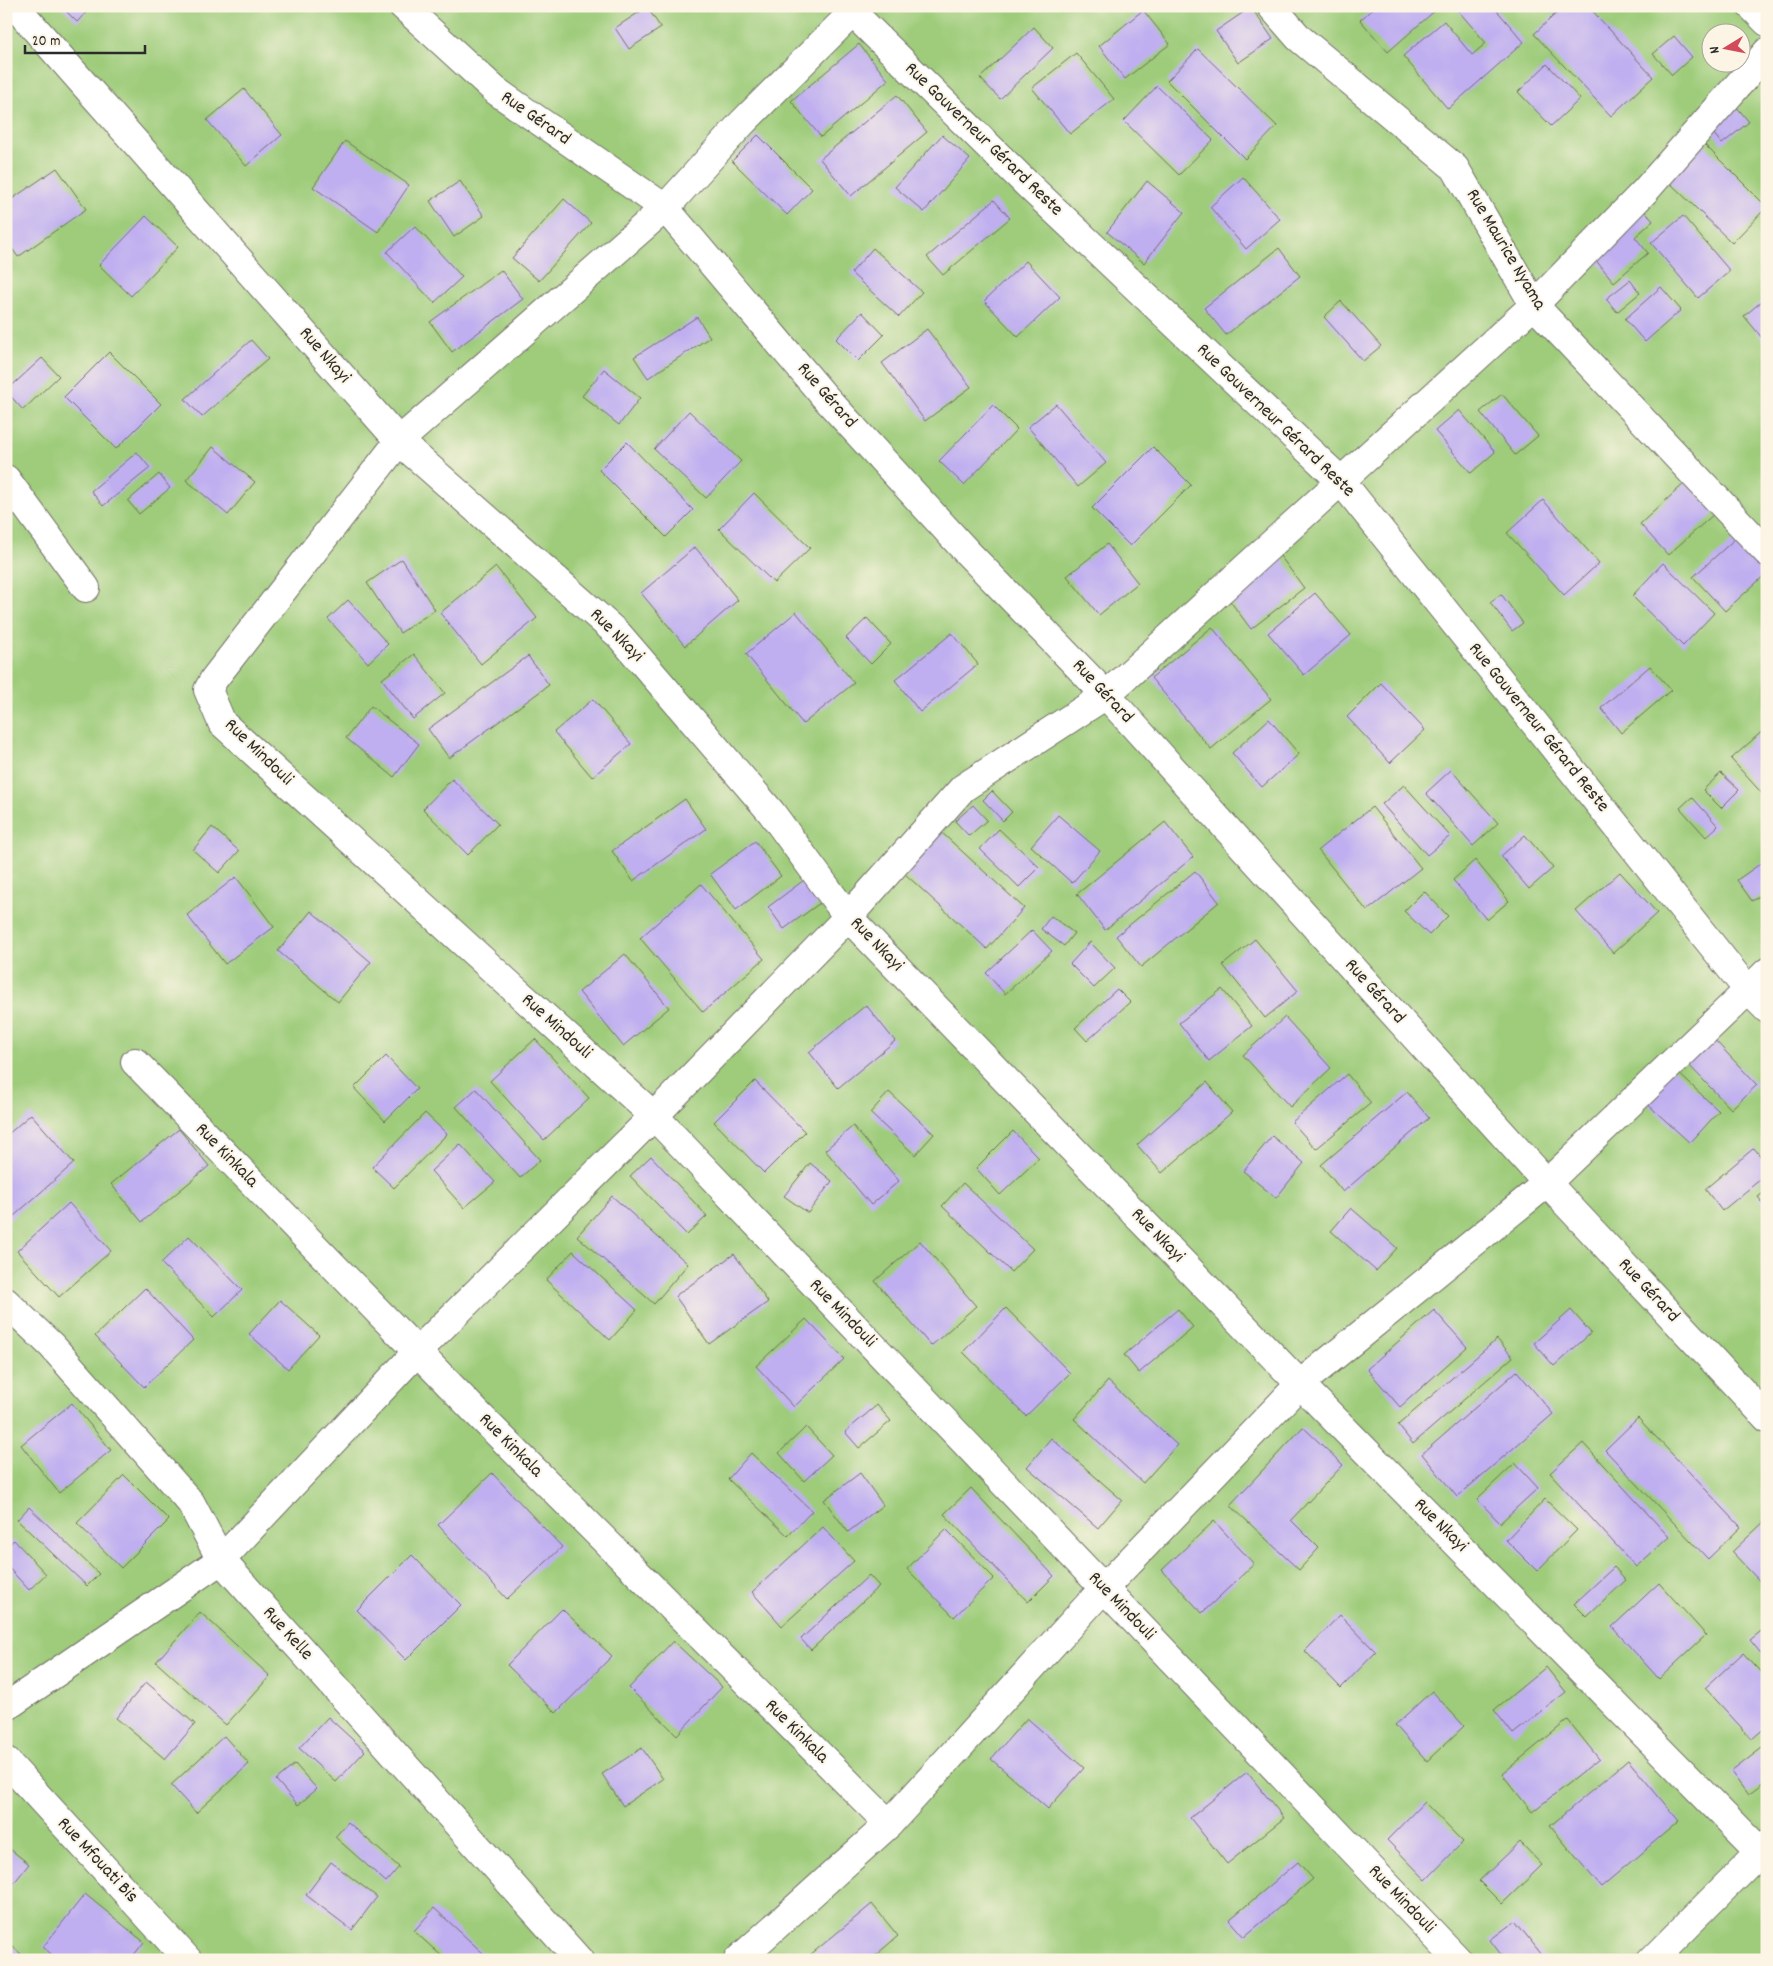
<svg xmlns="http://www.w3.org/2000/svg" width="1773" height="1966" viewBox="0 0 1773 1966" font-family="Dekko,sans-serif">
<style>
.green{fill:#9ecc7a;stroke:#647c52;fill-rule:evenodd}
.building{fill:#bfaff0}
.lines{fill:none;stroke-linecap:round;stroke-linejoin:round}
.minor-casing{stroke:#716e65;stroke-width:30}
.minor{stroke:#fff;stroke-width:28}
.labels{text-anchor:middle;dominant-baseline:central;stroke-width:4;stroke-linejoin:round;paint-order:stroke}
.street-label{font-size:19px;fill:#2b2b2b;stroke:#fcf5e5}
</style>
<rect width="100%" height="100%" fill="#fcf5e5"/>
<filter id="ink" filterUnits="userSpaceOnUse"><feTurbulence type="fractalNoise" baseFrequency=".02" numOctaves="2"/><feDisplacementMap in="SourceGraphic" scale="10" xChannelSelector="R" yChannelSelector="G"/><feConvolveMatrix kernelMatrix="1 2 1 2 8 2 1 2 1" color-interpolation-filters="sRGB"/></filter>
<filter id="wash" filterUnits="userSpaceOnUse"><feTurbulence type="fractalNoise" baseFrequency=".0096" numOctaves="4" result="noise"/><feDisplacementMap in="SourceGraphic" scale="20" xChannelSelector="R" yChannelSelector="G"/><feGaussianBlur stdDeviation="1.12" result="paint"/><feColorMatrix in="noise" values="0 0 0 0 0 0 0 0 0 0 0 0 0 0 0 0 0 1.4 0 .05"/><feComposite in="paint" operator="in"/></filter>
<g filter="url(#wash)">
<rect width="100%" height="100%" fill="#f3ead0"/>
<path class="green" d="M6,6h1761v1954h-1761zM1710,32h30v30h-30z"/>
<g id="blocks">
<g class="building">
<polygon points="61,6 92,6 77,22"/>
<polygon points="1376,6 1436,6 1438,8 1388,52 1360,20"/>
<polygon points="1454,6 1493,6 1524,42 1448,109 1403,56 1444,21 1472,55 1486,43"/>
<polygon points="1564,6 1588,6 1653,77 1611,116 1534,34"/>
<polygon points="647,7 661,28 629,49 615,28"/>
<polygon points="1251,7 1273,39 1238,63 1216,31"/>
<polygon points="1143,10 1170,44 1125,79 1099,46"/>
<polygon points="1034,27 1053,48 1000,99 980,78"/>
<polygon points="1674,36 1692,57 1672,75 1653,54"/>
<polygon points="859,44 888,80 821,137 791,101"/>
<polygon points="1198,49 1277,126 1245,159 1167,81"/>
<polygon points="1076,53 1114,99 1070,134 1032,88"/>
<polygon points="1547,64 1580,99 1551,126 1518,92"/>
<polygon points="1157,86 1213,140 1179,175 1124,121"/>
<polygon points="244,89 282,135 246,166 207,120"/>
<polygon points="897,95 927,132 851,196 820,159"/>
<polygon points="1732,101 1749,122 1722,144 1705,123"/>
<polygon points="758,135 812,189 787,215 732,161"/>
<polygon points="942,135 970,159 924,212 895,187"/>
<polygon points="345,141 409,185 378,232 313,187"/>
<polygon points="1702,142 1767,207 1732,243 1666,179"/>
<polygon points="57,168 86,209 18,257 6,240 6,203"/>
<polygon points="1243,177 1280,219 1246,249 1210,207"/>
<polygon points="460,181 484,216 454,237 430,201"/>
<polygon points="1147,181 1184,212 1144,263 1107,232"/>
<polygon points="564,199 591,223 539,281 512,258"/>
<polygon points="994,200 1010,218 943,275 927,257"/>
<polygon points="1635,200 1653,221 1635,237 1648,253 1614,282 1582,244"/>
<polygon points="146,216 178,247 131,296 99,265"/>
<polygon points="1683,216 1730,271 1698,298 1651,243"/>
<polygon points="415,226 462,277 434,303 387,252"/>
<polygon points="873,248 922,292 899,317 851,273"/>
<polygon points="1279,248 1300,276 1226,335 1204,308"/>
<polygon points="1026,261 1060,297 1018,337 984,301"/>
<polygon points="501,270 523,299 452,352 430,322"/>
<polygon points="1630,280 1640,293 1617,312 1606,299"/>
<polygon points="1661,287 1681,310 1645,342 1625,319"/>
<polygon points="1767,297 1767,344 1744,316"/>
<polygon points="1341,301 1381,346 1363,361 1324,317"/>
<polygon points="862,312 884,335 858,361 836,339"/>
<polygon points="697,317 710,337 648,378 634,357"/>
<polygon points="927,329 971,387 925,421 882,363"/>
<polygon points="251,340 268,359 202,417 185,399"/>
<polygon points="109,352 161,404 116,449 64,397"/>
<polygon points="42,358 59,376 23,410 6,391"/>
<polygon points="604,369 640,398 619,425 582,396"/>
<polygon points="1502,394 1538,436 1515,455 1480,412"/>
<polygon points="1056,404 1106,463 1078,487 1028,427"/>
<polygon points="993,405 1017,429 964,485 939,461"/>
<polygon points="1459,410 1495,452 1471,473 1435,431"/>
<polygon points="689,411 741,461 706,498 654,449"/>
<polygon points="627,442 693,510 666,537 599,470"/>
<polygon points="213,447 255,482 228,515 186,480"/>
<polygon points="1153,447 1191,485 1130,546 1092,508"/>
<polygon points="137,452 150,468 103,506 91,491"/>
<polygon points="159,474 170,488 139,514 128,501"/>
<polygon points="1687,481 1715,513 1668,555 1640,524"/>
<polygon points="754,493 810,548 774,583 719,529"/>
<polygon points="1543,500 1599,563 1564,595 1507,533"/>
<polygon points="1749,526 1767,546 1767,573 1725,611 1693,577"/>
<polygon points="1107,544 1138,583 1099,615 1067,576"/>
<polygon points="695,547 738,600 685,646 641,593"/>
<polygon points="1275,549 1304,588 1251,629 1221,589"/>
<polygon points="402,559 435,610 400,633 367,583"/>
<polygon points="1663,563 1714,613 1683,646 1632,596"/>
<polygon points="496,567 537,618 481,664 440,613"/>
<polygon points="1315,593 1351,635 1304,675 1268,633"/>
<polygon points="1501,594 1523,623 1512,631 1490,602"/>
<polygon points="348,600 388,644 368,663 328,619"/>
<polygon points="796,612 854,683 803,724 746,654"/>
<polygon points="867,618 891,644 871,664 846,638"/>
<polygon points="1212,627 1271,699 1211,749 1151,678"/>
<polygon points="952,633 978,664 920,712 895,680"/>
<polygon points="414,654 445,693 413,719 382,679"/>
<polygon points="528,656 549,685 449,758 428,729"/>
<polygon points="1650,666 1671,690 1621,733 1601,708"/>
<polygon points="1381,683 1425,730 1390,763 1347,717"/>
<polygon points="593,699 631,744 592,777 554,732"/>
<polygon points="371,706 419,744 394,777 346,738"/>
<polygon points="1269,719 1299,754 1262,787 1232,753"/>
<polygon points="1766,728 1767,729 1767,799 1731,759"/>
<polygon points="1451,770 1498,823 1473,846 1426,793"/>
<polygon points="1721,773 1739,790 1721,808 1703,790"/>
<polygon points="452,779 498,824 468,855 423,809"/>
<polygon points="1404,785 1450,836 1427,855 1382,804"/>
<polygon points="992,791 1012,812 1003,821 983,800"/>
<polygon points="1692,797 1718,826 1706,837 1680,808"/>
<polygon points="685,799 706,829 633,881 612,851"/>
<polygon points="973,805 987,820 969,836 955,821"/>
<polygon points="1372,807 1421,868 1367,911 1318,850"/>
<polygon points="1058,815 1100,851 1072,883 1031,846"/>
<polygon points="1165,822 1193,857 1105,930 1077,894"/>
<polygon points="212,827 239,851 219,873 193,850"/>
<polygon points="999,829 1039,867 1019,887 980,849"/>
<polygon points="941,832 1024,908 987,949 904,873"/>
<polygon points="1525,835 1553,868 1529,889 1501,856"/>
<polygon points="755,841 781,876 736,910 710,874"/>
<polygon points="1767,859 1767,891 1752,901 1737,880"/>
<polygon points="1475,860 1509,901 1487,920 1453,880"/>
<polygon points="1195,871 1219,902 1141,967 1116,936"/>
<polygon points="1620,872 1657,913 1613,953 1576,911"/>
<polygon points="236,877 274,927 225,964 187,915"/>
<polygon points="804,880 820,903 784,929 768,907"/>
<polygon points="701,884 764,959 703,1012 640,938"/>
<polygon points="1424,891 1448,916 1429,935 1404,911"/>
<polygon points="311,911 371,962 338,1002 278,951"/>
<polygon points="1051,916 1074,933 1064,946 1041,929"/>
<polygon points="1032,930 1052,951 1005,994 986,973"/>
<polygon points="1255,939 1298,991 1265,1018 1223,965"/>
<polygon points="1090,942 1115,968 1094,988 1070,964"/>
<polygon points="625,954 669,1008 623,1046 579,992"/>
<polygon points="1117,989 1130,1002 1087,1041 1075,1028"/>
<polygon points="1222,989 1252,1026 1209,1061 1179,1023"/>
<polygon points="866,1005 895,1041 838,1088 809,1052"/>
<polygon points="1285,1017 1331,1068 1290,1107 1243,1055"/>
<polygon points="1711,1036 1757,1085 1731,1109 1685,1061"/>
<polygon points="535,1039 589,1098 544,1140 490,1081"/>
<polygon points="386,1056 417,1089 385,1121 354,1088"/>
<polygon points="1661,1057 1719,1111 1690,1143 1632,1090"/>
<polygon points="1347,1074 1371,1103 1316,1149 1292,1122"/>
<polygon points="755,1081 805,1132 764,1173 714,1122"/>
<polygon points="1207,1082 1232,1112 1162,1173 1137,1145"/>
<polygon points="476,1089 540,1160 520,1178 456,1107"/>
<polygon points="889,1092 934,1134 915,1155 870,1113"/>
<polygon points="1407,1092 1429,1118 1343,1192 1321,1165"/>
<polygon points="425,1113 447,1134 394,1188 372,1167"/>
<polygon points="31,1114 74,1163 6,1223 6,1136"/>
<polygon points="853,1126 899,1181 871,1205 825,1150"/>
<polygon points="179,1129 209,1166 142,1222 111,1184"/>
<polygon points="1013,1131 1039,1158 1000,1195 976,1168"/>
<polygon points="1272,1136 1304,1163 1276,1198 1243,1171"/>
<polygon points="460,1144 495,1182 464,1208 431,1171"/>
<polygon points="1754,1148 1767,1164 1767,1174 1722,1211 1705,1189"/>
<polygon points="651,1156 707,1216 687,1235 630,1176"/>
<polygon points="810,1163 832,1181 808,1213 784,1196"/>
<polygon points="963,1183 1033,1249 1011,1272 942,1206"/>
<polygon points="1767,1190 1767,1208 1758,1197"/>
<polygon points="612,1196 688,1264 654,1304 577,1236"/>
<polygon points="69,1203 111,1251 59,1297 17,1251"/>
<polygon points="1351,1208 1397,1248 1376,1271 1331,1231"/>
<polygon points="189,1236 242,1290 214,1317 161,1263"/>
<polygon points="920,1241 976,1306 931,1346 875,1281"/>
<polygon points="573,1251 637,1310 610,1340 546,1280"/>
<polygon points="734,1254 768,1302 709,1344 675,1296"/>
<polygon points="145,1288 193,1340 144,1387 95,1336"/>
<polygon points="280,1300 319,1335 288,1369 249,1334"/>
<polygon points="1006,1308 1070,1373 1026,1416 963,1352"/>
<polygon points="1178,1309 1193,1327 1139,1373 1124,1355"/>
<polygon points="1434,1310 1467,1347 1400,1407 1367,1369"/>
<polygon points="1571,1310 1591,1333 1554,1366 1534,1343"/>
<polygon points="806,1319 844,1359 794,1407 756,1366"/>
<polygon points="1497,1339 1513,1357 1413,1444 1398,1425"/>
<polygon points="1517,1371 1553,1414 1457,1497 1422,1454"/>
<polygon points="1108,1381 1177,1445 1143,1483 1074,1419"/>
<polygon points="72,1403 111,1450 59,1493 21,1445"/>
<polygon points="877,1405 891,1421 859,1448 845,1432"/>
<polygon points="1638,1418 1741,1527 1708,1559 1605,1450"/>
<polygon points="806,1427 832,1455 804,1481 779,1453"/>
<polygon points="1303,1427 1343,1465 1291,1520 1319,1548 1299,1570 1230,1505"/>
<polygon points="1051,1438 1122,1500 1098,1528 1027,1467"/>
<polygon points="1583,1443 1669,1537 1636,1567 1550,1473"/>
<polygon points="751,1453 812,1511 788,1536 728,1479"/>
<polygon points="1515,1463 1538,1488 1500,1523 1477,1499"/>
<polygon points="492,1473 562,1547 507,1599 438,1525"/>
<polygon points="860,1473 883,1505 848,1532 824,1500"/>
<polygon points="124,1475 169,1520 121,1568 77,1523"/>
<polygon points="971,1488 1054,1576 1028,1602 944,1514"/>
<polygon points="1545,1499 1577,1530 1537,1571 1506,1540"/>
<polygon points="29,1507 99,1574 87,1586 17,1520"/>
<polygon points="1767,1519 1767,1589 1732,1552"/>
<polygon points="1214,1521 1254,1564 1202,1613 1162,1570"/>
<polygon points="823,1527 854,1561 782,1626 752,1592"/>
<polygon points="946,1529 994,1578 954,1617 907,1569"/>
<polygon points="14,1540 46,1574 29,1590 6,1565 6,1547"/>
<polygon points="412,1555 461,1605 406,1660 357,1610"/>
<polygon points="1614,1567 1626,1580 1587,1617 1574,1604"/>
<polygon points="869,1575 879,1586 811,1650 801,1639"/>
<polygon points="1659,1583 1706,1635 1659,1679 1612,1627"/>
<polygon points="562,1609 612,1656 556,1713 507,1665"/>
<polygon points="200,1612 270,1676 226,1725 156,1662"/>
<polygon points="1340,1615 1376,1652 1341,1688 1305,1651"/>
<polygon points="1765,1628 1767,1630 1767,1661 1750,1640"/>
<polygon points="673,1641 722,1687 677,1735 629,1688"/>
<polygon points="1743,1653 1767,1679 1767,1726 1752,1739 1705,1688"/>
<polygon points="1546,1667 1566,1692 1513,1734 1494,1710"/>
<polygon points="146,1682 195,1724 165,1759 116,1718"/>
<polygon points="1432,1691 1464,1726 1427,1761 1395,1725"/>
<polygon points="328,1717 365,1751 336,1782 299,1748"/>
<polygon points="1027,1718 1084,1768 1048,1809 991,1759"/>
<polygon points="1568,1720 1599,1759 1532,1812 1502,1774"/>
<polygon points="224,1736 249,1764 196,1813 171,1785"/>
<polygon points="1767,1744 1767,1781 1748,1795 1731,1772"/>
<polygon points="642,1748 663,1779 623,1806 602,1774"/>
<polygon points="1628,1760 1679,1821 1601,1887 1550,1826"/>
<polygon points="295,1764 317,1789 298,1805 276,1780"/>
<polygon points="1247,1772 1284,1818 1227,1864 1190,1818"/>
<polygon points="1424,1802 1463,1842 1426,1880 1387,1840"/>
<polygon points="348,1822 399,1867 386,1882 335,1837"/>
<polygon points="1520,1842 1542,1865 1502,1904 1479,1881"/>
<polygon points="6,1846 29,1864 6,1893"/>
<polygon points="331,1862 377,1897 352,1930 306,1895"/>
<polygon points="1298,1862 1313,1879 1244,1937 1229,1920"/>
<polygon points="85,1894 144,1942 130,1960 58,1960 43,1947"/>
<polygon points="872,1904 898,1936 870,1960 804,1960"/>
<polygon points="434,1908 484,1954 479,1960 446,1960 414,1931"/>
<polygon points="1515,1921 1546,1960 1505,1960 1490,1940"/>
<polygon points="6,1941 28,1960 6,1960"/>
</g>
</g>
</g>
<g filter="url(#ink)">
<use href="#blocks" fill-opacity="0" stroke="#716e65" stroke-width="1"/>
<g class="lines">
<defs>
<g id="minor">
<polyline points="15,6 399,441 619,635 771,812 848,917 1300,1384 1767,1859"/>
<polyline points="403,6 496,91 665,208 824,396 967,552 1106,695 1547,1183 1767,1418"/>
<polyline points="859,6 742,123 665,208 399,441 214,679 208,690 222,723 654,1116 1458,1960"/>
<polyline points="1271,6 1299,38 1455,168 1534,305 1767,552"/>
<polyline points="1751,6 1767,22"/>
<polyline points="852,12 1029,186 1341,481 1747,989 1767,1009"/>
<polyline points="6,479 86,588"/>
<polyline points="135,1062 478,1414 889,1824"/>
<polyline points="6,1302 52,1346 191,1503 221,1560 579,1960"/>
<polyline points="6,1707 221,1560 417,1352 654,1116 848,917 963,788 1106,695 1534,305 1645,191 1767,52"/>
<polyline points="6,1761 188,1960"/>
<polyline points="738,1960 889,1824 1103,1589 1300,1384 1547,1183 1767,972"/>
<polyline points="1652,1960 1767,1845"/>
</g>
</defs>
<use href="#minor" class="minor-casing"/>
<use href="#minor" class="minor"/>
</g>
</g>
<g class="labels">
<g class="street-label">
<text transform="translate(535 119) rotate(35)">Rue Gérard</text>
<text transform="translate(983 140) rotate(44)">Rue Gouverneur Gérard Reste</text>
<text transform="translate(1505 250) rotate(59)">Rue Maurice Nyama</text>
<text transform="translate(324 356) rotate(49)">Rue Nkayi</text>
<text transform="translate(826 396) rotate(49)">Rue Gérard</text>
<text transform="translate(1275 421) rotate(44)">Rue Gouverneur Gérard Reste</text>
<text transform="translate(616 636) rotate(45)">Rue Nkayi</text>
<text transform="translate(1102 692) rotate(47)">Rue Gérard</text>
<text transform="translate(1538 728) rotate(51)">Rue Gouverneur Gérard Reste</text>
<text transform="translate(258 753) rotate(44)">Rue Mindouli</text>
<text transform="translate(876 945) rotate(46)">Rue Nkayi</text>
<text transform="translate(1374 992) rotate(48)">Rue Gérard</text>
<text transform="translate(556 1027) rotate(42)">Rue Mindouli</text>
<text transform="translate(226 1156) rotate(46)">Rue Kinkala</text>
<text transform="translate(1157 1236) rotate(46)">Rue Nkayi</text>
<text transform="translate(1648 1291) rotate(47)">Rue Gérard</text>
<text transform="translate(842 1314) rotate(46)">Rue Mindouli</text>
<text transform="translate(510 1446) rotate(45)">Rue Kinkala</text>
<text transform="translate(1440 1526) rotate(45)">Rue Nkayi</text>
<text transform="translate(1121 1607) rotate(46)">Rue Mindouli</text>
<text transform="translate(287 1634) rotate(48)">Rue Kelle</text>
<text transform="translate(796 1732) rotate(45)">Rue Kinkala</text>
<text transform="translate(97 1861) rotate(47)">Rue Mfouati Bis</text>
<text transform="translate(1401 1900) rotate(46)">Rue Mindouli</text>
</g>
</g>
<rect width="1773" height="1966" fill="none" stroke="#fcf5e5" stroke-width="25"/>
<g transform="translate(1726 48) rotate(260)"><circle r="24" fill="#fcf5e5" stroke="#a8a49b"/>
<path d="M0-4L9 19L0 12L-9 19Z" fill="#d1495b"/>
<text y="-8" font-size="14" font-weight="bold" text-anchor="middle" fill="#2b2b2b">N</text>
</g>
<path d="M25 45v8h120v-8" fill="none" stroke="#2b2b2b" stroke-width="2.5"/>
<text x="32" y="45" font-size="15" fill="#2b2b2b" stroke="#fcf5e5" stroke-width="4" paint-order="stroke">20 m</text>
</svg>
